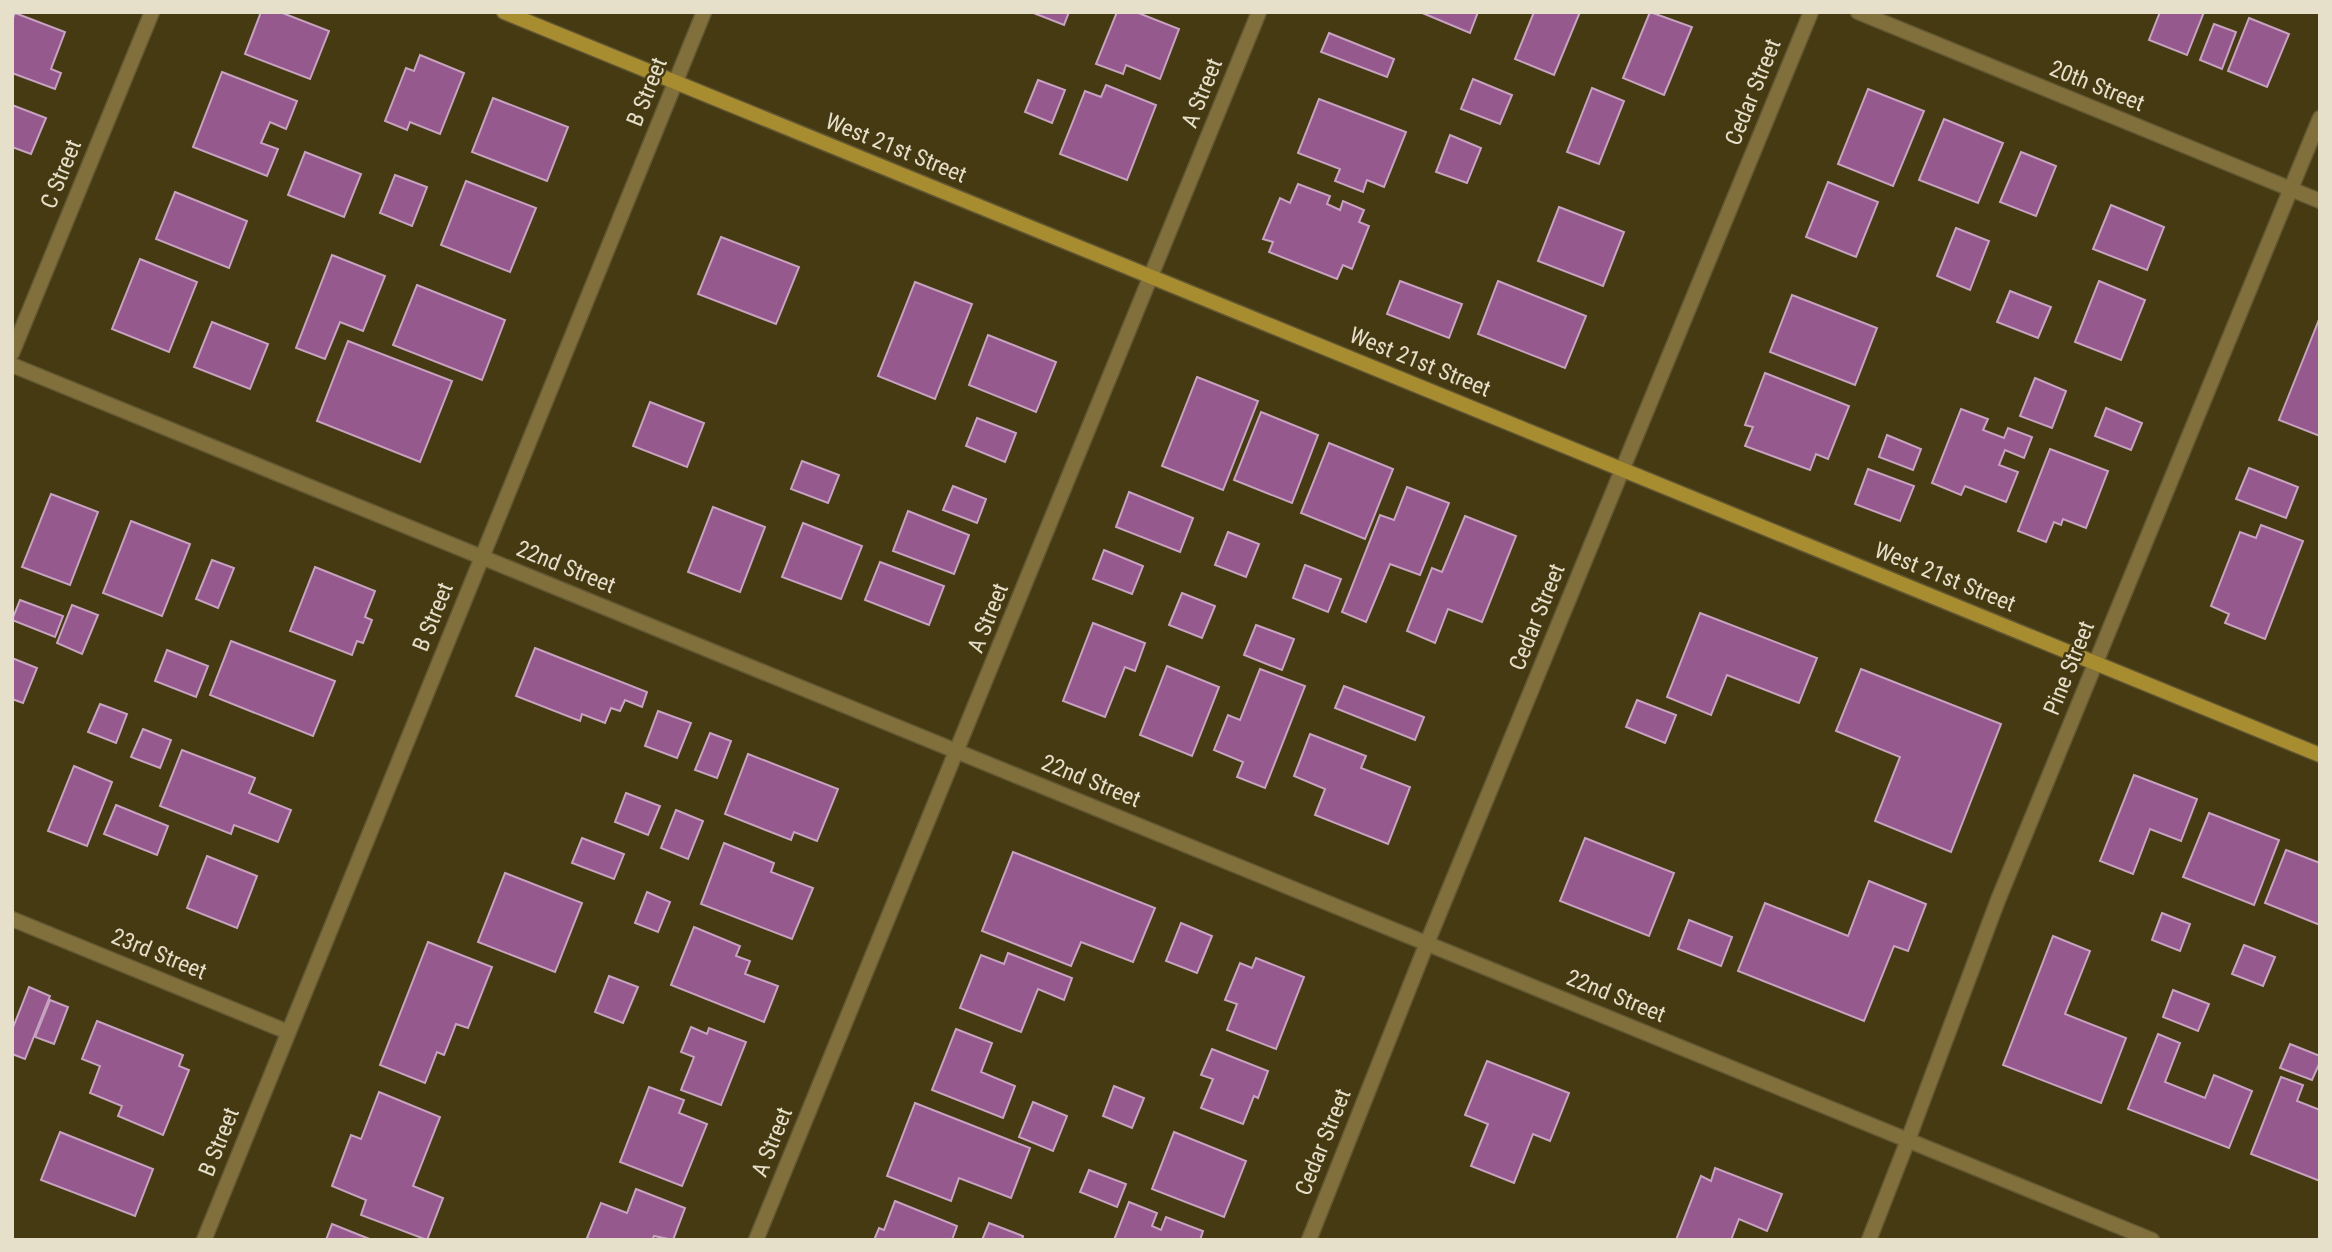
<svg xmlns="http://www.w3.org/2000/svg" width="2332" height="1252" viewBox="0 0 2332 1252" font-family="'Roboto Condensed',sans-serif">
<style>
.building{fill:#95598d;stroke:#c7a3c1;stroke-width:2}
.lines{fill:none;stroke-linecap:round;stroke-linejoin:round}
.street-casing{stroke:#635834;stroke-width:17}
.secondary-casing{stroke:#635834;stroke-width:17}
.street{stroke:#81703b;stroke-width:14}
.secondary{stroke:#a88c30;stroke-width:14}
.labels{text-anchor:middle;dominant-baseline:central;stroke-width:5;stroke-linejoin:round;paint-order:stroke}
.street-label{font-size:23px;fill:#e6dfca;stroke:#463a13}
</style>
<rect width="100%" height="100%" fill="#463a13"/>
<g class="building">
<polygon points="261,12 280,12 329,31 310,79 245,54"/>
<polygon points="1031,12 1069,12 1064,25"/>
<polygon points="1117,12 1136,12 1179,29 1160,79 1126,65 1123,74 1096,64"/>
<polygon points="1420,12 1478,12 1470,33"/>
<polygon points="1534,12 1580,12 1554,75 1515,59"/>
<polygon points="1650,12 1692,27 1664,95 1623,78"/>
<polygon points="2160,12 2204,12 2187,55 2149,40"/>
<polygon points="15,13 65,32 51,69 61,73 55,89 12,73 12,20"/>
<polygon points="2249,18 2289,34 2267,87 2228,71"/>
<polygon points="2214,24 2236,32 2222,69 2200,60"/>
<polygon points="1329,33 1394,59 1387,77 1321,52"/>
<polygon points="420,55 464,73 440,134 410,122 407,130 385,121 406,68 414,71"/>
<polygon points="222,72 297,101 286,129 270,122 261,143 278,149 267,176 193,147"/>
<polygon points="1473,79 1512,95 1500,124 1461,109"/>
<polygon points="1038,80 1065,90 1052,123 1025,112"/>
<polygon points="1106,85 1156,105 1127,180 1060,154 1085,91 1101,97"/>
<polygon points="1592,88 1624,101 1599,164 1567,152"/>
<polygon points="1868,89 1924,111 1893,186 1838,164"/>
<polygon points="493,98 568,127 547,181 472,152"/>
<polygon points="1319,99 1406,132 1384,187 1367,180 1363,192 1335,181 1340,169 1298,153"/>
<polygon points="12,105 46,118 31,154 12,147"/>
<polygon points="1944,119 2003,143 1978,203 1919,180"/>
<polygon points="1450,135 1481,148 1467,183 1436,172"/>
<polygon points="305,152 361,174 344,217 288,195"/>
<polygon points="2021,152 2056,166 2036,216 2000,202"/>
<polygon points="395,175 427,187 412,226 380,213"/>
<polygon points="466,181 536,208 510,272 441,245"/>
<polygon points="1828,182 1878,202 1856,257 1806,237"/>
<polygon points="1298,184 1330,196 1327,204 1340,210 1343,201 1364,210 1359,222 1369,226 1352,269 1343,265 1337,279 1269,252 1273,242 1263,239 1280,198 1290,203"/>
<polygon points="175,192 247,221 229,268 156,239"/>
<polygon points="2111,205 2164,227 2147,270 2093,249"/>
<polygon points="1559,207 1624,232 1603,286 1538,261"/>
<polygon points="1956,228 1989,241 1970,290 1937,276"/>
<polygon points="721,237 799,267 776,324 698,294"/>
<polygon points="332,255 385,276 363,331 340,322 325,359 296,348"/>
<polygon points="140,259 197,282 169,352 112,329"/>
<polygon points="1400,281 1462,304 1449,338 1387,314"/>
<polygon points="1498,281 1586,316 1565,368 1478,334"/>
<polygon points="2099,281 2145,300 2121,360 2075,342"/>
<polygon points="915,282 972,304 935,399 878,376"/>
<polygon points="417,285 505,320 482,380 393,345"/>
<polygon points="2010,291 2051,307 2038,338 1997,322"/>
<polygon points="1792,295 1877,328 1855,385 1770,352"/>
<polygon points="2320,317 2320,436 2279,420"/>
<polygon points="212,322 268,344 250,389 194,367"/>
<polygon points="988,335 1056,362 1036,412 969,385"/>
<polygon points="348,341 452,381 420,462 317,421"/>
<polygon points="1765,373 1849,406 1828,459 1816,454 1810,470 1745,446 1753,427 1745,425"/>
<polygon points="1197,377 1258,401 1223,490 1162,466"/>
<polygon points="2035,378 2066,391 2052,428 2020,416"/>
<polygon points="650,402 704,423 687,467 633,446"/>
<polygon points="2106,408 2142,423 2131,450 2095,436"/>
<polygon points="1961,409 1988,419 1983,430 2004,438 2008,428 2032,437 2024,458 2005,450 1999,465 2018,472 2006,502 1965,486 1961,495 1932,483"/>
<polygon points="1261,412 1318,435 1292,503 1234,480"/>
<polygon points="977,418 1016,433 1005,462 966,446"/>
<polygon points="1887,435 1921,449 1913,470 1879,457"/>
<polygon points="1329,443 1393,469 1365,539 1301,513"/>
<polygon points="2050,449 2108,471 2086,528 2063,519 2061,525 2054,522 2046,542 2018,531"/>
<polygon points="802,461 839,475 828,503 791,489"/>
<polygon points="2249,468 2298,487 2286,518 2236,499"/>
<polygon points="1868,469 1914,486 1900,521 1855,504"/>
<polygon points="953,486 986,499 977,523 943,510"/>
<polygon points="1407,487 1449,503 1420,575 1390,564 1366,622 1342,612 1380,515 1394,520"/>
<polygon points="1129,492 1193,518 1180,552 1116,527"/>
<polygon points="51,494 98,512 70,585 22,567"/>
<polygon points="713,507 765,527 740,592 688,572"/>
<polygon points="908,511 969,535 954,574 893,551"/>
<polygon points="1465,516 1516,536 1482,622 1448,609 1435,643 1407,631 1432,568 1442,572"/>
<polygon points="131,521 190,544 162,616 103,593"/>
<polygon points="803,523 862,546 841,599 782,577"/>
<polygon points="2261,525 2303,541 2265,639 2225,623 2229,614 2211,606 2240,532 2256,538"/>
<polygon points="1228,532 1259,544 1246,577 1215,565"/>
<polygon points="1104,550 1143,566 1132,594 1093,579"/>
<polygon points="212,560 234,568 218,608 196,599"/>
<polygon points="880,562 944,586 929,625 865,600"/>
<polygon points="1305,565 1341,579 1328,612 1293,598"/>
<polygon points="315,567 375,591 365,617 372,620 363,643 357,641 352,655 290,631"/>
<polygon points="1182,593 1215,606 1202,638 1169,625"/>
<polygon points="20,600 63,616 55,637 12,620"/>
<polygon points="72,605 98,615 82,654 57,643"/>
<polygon points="1700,613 1817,658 1799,703 1727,675 1711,715 1667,697"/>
<polygon points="1093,623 1145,643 1135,671 1125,667 1105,717 1063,701"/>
<polygon points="1256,625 1294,639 1282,670 1244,655"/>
<polygon points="231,641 335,681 313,736 210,695"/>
<polygon points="535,648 647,692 642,707 625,700 620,711 611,708 605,723 582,714 580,721 516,696"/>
<polygon points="167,650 208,666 196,697 155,681"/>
<polygon points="12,658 37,668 23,703 12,699"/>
<polygon points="1167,666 1219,687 1192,756 1140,735"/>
<polygon points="1260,669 1305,686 1265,788 1237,777 1243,762 1214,750 1228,715 1240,720"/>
<polygon points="1861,669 2001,724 1951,852 1875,821 1900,757 1836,731"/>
<polygon points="1344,686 1424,717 1415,740 1335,708"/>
<polygon points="1637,700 1676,715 1665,743 1626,727"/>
<polygon points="100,704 127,714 116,743 88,732"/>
<polygon points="658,711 691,723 677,758 645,746"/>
<polygon points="143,729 171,740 160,768 131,757"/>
<polygon points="710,733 731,741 717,778 695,770"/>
<polygon points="1310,734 1366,756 1361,768 1410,787 1388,844 1315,815 1325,789 1294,776"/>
<polygon points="182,750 255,778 249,793 291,810 278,842 234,825 231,834 160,806"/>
<polygon points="748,754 838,789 817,841 794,832 791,840 725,814"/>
<polygon points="74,766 112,782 87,846 48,831"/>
<polygon points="2134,775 2197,799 2181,841 2150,829 2133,874 2100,861"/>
<polygon points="626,793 660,806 648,835 615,822"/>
<polygon points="116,805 168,826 157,855 104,834"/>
<polygon points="676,810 703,821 688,859 661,848"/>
<polygon points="2209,813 2279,840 2254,905 2183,877"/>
<polygon points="582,838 624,854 614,879 572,863"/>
<polygon points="1585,838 1674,873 1649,936 1560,901"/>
<polygon points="724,843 774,863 771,872 813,888 792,939 701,904"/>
<polygon points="2286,850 2320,863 2320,925 2265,903"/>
<polygon points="1013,852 1155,908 1133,962 1081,942 1071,966 982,931"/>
<polygon points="207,856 257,876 237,928 187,908"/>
<polygon points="505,873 582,903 555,972 478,942"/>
<polygon points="1869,881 1926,904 1908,951 1894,946 1864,1021 1738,971 1765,903 1848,936"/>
<polygon points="647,892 670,902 658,932 635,923"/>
<polygon points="2162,913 2190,924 2180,951 2152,940"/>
<polygon points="1689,920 1732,937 1721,966 1678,949"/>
<polygon points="1181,923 1212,936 1197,973 1166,961"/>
<polygon points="694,927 740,946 736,956 750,961 745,974 778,986 764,1022 671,985"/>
<polygon points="2053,936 2090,951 2065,1014 2126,1038 2101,1103 2003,1065"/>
<polygon points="428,942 492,967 468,1028 456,1024 444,1055 437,1052 425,1083 380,1065"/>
<polygon points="2244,945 2275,957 2263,986 2232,974"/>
<polygon points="1008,953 1072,978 1064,1000 1038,989 1021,1032 960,1008 981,955 1004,964"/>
<polygon points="1256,958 1304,977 1276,1049 1227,1030 1237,1004 1225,1000 1240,963 1252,968"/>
<polygon points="609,976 638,987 623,1023 595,1012"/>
<polygon points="29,987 50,996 25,1059 12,1054 12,1030"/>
<polygon points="2173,990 2209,1004 2198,1031 2163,1017"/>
<polygon points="50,1000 68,1007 54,1044 35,1037"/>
<polygon points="97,1021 183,1055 179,1066 189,1070 163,1135 118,1116 122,1106 90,1093 100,1066 82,1059"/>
<polygon points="691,1027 707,1034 709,1028 746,1042 721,1105 681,1090 694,1057 681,1052"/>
<polygon points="956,1029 992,1043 981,1072 1015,1086 1003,1118 932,1090"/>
<polygon points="2158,1034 2180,1043 2165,1082 2205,1098 2214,1075 2252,1091 2229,1148 2128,1109"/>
<polygon points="2290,1044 2320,1056 2320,1062 2312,1080 2280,1068"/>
<polygon points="1212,1049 1268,1071 1258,1098 1254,1096 1243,1124 1201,1108 1213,1079 1201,1075"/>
<polygon points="1487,1061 1569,1093 1550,1141 1533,1134 1514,1183 1471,1166 1488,1124 1465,1115"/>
<polygon points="2281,1077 2303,1085 2297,1101 2320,1110 2320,1181 2251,1154"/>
<polygon points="1114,1086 1144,1098 1132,1128 1103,1116"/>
<polygon points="649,1087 684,1100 679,1113 707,1124 682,1186 620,1162"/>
<polygon points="379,1092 440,1117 413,1186 443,1198 427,1240 361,1215 366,1200 332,1186 351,1135 361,1139"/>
<polygon points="1033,1102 1067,1116 1053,1151 1019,1137"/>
<polygon points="915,1103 1030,1148 1011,1198 959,1178 951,1201 887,1176"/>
<polygon points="60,1132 153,1169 135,1216 41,1180"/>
<polygon points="1174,1132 1246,1161 1224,1217 1152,1189"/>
<polygon points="1715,1168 1782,1194 1767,1231 1739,1219 1731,1240 1676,1240 1701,1176 1711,1181"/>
<polygon points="1089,1170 1126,1184 1117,1207 1080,1192"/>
<polygon points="636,1189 685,1208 673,1240 654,1236 652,1240 592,1240 587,1238 601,1203 627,1213"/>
<polygon points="895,1201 957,1226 952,1240 874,1240 879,1228 884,1230"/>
<polygon points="1129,1202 1157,1213 1152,1226 1161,1230 1166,1217 1203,1231 1200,1240 1114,1240"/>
<polygon points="989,1223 1023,1236 1022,1240 982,1240"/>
<polygon points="332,1224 372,1240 326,1240"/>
</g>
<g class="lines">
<defs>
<g id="street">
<polyline points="1858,12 2320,201"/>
<polyline points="12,353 152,12"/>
<polyline points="12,365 2152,1240"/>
<polyline points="12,919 288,1032"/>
<polyline points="204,1240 704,12"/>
<polyline points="756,1240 1259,12"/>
<polyline points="1309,1240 1427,943 1811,12"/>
<polyline points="1869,1240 1908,1140 1998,900 2320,118"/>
</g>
<polyline id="secondary" points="504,12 2320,755"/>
</defs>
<use href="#street" class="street-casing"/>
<use href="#secondary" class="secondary-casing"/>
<use href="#street" class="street"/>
<use href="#secondary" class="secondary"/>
</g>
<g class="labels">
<g class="street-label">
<text transform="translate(2097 86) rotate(22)">20th Street</text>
<text transform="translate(647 92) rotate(-68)">B Street</text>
<text transform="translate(1753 92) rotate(-68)">Cedar Street</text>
<text transform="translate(1202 93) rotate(-68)">A Street</text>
<text transform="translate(896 148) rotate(22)">West 21st Street</text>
<text transform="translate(61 174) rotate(-68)">C Street</text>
<text transform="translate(1420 362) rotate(22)">West 21st Street</text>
<text transform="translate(566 567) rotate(22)">22nd Street</text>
<text transform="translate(1945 577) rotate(22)">West 21st Street</text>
<text transform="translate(433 617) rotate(-68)">B Street</text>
<text transform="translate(1537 617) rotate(-68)">Cedar Street</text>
<text transform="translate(988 618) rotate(-68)">A Street</text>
<text transform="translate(2069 668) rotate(-68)">Pine Street</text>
<text transform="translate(1091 781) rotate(22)">22nd Street</text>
<text transform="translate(159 954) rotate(22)">23rd Street</text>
<text transform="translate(1616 996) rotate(22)">22nd Street</text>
<text transform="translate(219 1142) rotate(-68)">B Street</text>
<text transform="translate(772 1142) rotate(-68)">A Street</text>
<text transform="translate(1323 1142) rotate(-68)">Cedar Street</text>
</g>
</g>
<rect width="2332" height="1252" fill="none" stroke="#e6dfca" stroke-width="28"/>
</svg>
